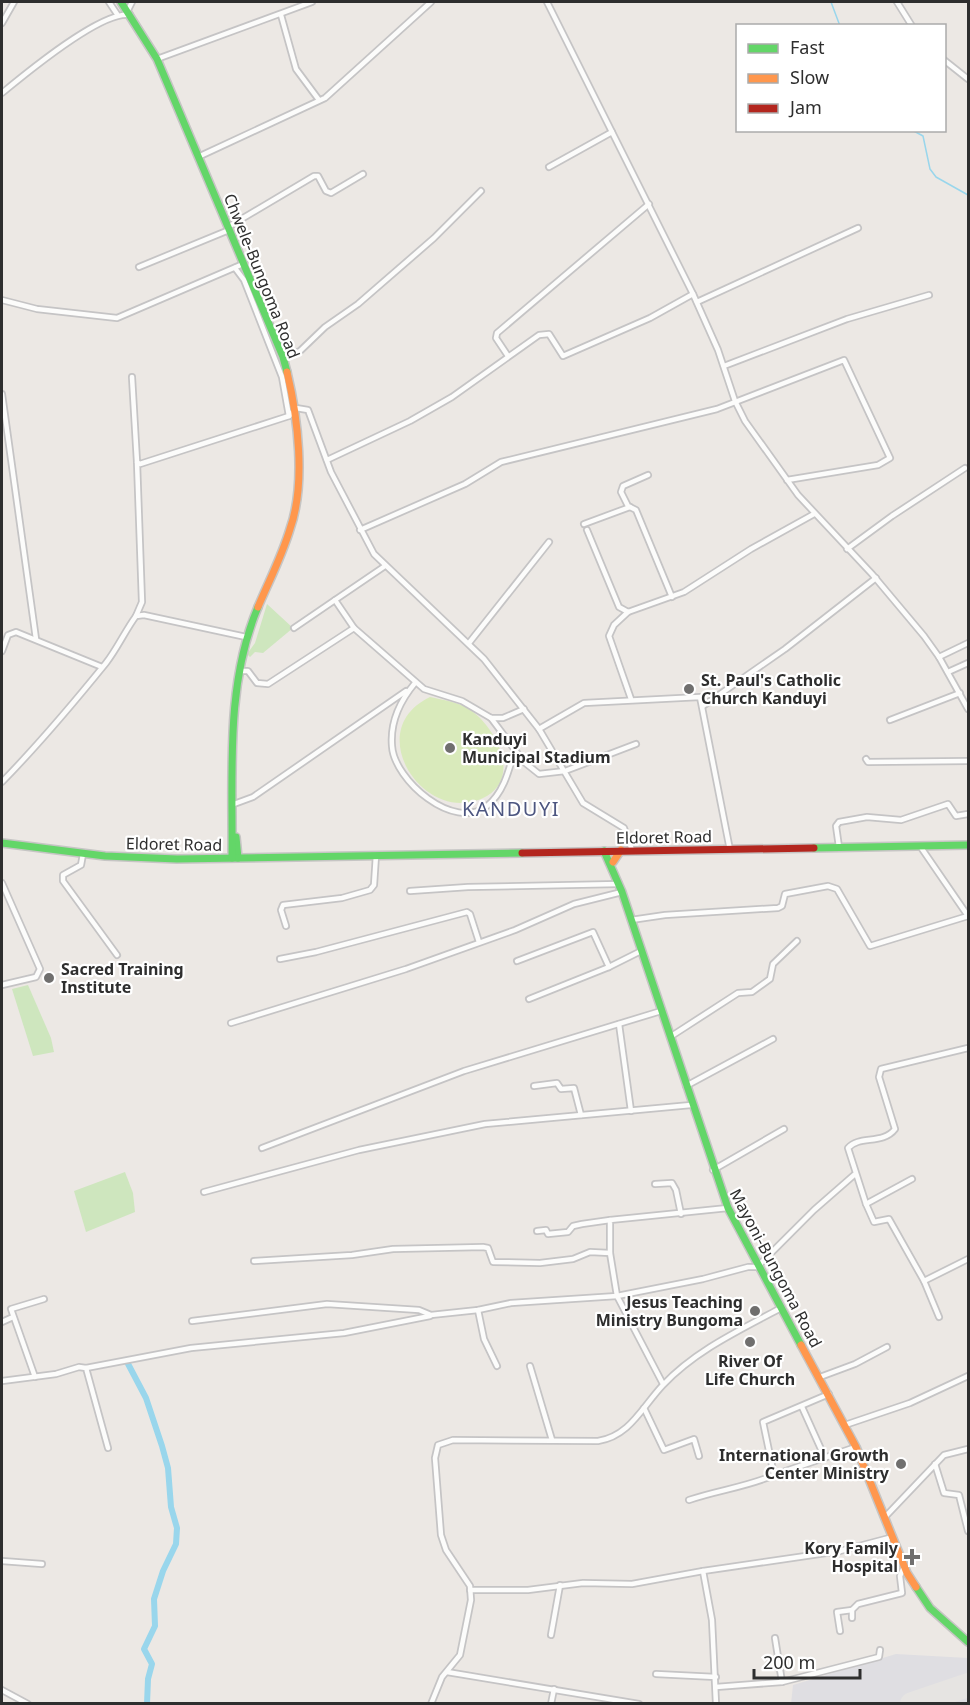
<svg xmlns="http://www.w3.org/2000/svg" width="970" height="1705" viewBox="0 0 970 1705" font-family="'Noto Sans',sans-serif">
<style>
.airport{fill:#dfdee2}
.green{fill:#cee6be}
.pitch{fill:#d9eabb}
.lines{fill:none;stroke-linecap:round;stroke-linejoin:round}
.stream{stroke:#99d6ec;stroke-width:1.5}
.river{stroke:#99d6ec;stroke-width:6}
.runway{stroke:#e6e4e2;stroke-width:24}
.street-casing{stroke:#c5c4c5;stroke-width:8}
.fast-casing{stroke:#c6c5c4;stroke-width:10}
.slow-casing{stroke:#c6c5c4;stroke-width:10}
.jam-casing{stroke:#c6c5c4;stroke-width:10}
.street{stroke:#fcfcfb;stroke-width:4.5}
.fast{stroke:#63d668;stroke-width:7}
.slow{stroke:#ff974d;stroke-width:7}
.jam{stroke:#b3261e;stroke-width:7}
.poi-dot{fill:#706f6e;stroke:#fff;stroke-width:2}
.labels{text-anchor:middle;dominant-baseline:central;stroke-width:4.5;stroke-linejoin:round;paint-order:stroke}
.street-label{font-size:16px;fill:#2e2e2e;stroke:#fff}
.poi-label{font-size:16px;font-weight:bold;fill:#2e2e2e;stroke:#fff;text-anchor:start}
.quarter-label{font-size:20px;letter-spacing:1.5px;fill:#4d5680;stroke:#fff}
</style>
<rect width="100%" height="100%" fill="#ece8e4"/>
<polygon class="airport" points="896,1654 968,1658 968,1703 791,1704 793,1685"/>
<g class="green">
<polygon points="267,604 293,628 263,653 255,652 250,657 247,654 255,643"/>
<polygon points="28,985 51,1038 54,1052 33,1056 12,989"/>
<polygon points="125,1172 133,1193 135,1212 86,1232 74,1191"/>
</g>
<path class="pitch" d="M430,697c13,3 28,5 39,12 25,16 53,66 18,87 -60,34 -128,-65 -57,-99z"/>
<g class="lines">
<g class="stream">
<polyline points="831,2 840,26"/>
<polyline points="912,130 923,136 930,169 936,177 968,195"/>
</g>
<polyline class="river" points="126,1360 146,1398 162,1446 168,1468 171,1507 177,1528 176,1544 163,1571 154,1599 155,1626 144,1649 152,1664 148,1679 147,1704"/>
<polyline class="runway" points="912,1704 968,1685"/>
<defs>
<g id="street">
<polyline points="109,2 117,14"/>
<polyline points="547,2 693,294 718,350 735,401 745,421 798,495 872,574 924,636 939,657 968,709"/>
<polyline points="897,2 912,26"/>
<polyline points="128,10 132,2"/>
<polyline points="281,15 296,69 319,100"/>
<polyline points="2,23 14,2"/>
<polyline points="157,59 312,2"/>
<polyline points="944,60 968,79"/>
<path d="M2,93c23,-19 100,-83 128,-78"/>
<polyline points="198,157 325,98 431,2"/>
<polyline points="549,167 612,132"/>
<polyline points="228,227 314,176 318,176 326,191 331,193 363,174"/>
<polyline points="139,267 229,230"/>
<polyline points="235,268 244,280 282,377 289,416"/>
<polyline points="2,300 37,309 117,318 243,264"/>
<polyline points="697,302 858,228"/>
<polyline points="508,356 496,338 497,333 649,204"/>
<polyline points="283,357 300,351 325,327 358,304 434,238 481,191"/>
<polyline points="724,366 847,319 929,295"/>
<polyline points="132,377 137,462 140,464 289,416 296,408 308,410 331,472 374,554 484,659 539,729 583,803 624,828 632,850"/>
<polyline points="2,394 36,639"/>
<polyline points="327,460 410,421 452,397 539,335 549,334 563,356 650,318 693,294"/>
<polyline points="648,475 623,486 621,492 628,506 636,510 672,597"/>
<polyline points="584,524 630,507"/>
<polyline points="360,530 465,484 501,462 717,409 844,360 890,458 878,465 787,480"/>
<polyline points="587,530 619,607 628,612 684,592 751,549 814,514"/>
<polyline points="847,549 892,516 965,468"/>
<polyline points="385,566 335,600 354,628 424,689 462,701 491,718 503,718 524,709"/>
<polyline points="628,612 614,625 609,636 631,699"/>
<polyline points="136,616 142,602 137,462"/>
<polyline points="294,628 335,600"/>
<polyline points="469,643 549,542"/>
<polyline points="2,651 8,635 16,632 102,667"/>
<polyline points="939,657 968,643"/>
<polyline points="239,671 248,671 257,683 268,684 354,628"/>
<polyline points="948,672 968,663"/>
<path d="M415,683c-15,18 -25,39 -23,63 2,34 62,86 95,60 17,-14 22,-36 28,-57"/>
<polyline points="703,706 785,649 876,578"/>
<polyline points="491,718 524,762 539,774 565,771 636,744"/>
<polyline points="890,720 960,693"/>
<polyline points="539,729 584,703 700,697 730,850"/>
<polyline points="866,759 868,762 968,761"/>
<path d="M2,782c37,-38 70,-77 104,-119 11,-14 19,-32 30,-47l8,-1 102,22"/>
<polyline points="234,804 253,797 406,691"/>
<polyline points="920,846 968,916"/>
<polyline points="839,847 836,826 839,822 867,817 901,820 948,804 956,816 968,814"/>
<polyline points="83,854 81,865 63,875 63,881 117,955"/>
<polyline points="2,883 40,969 36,977 2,985"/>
<polyline points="410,891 468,887 619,884"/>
<polyline points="631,920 665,915 778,908 782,906 785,894 828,886 837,889 870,946 968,916"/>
<polyline points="286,926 281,910 283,905 342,898 370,890 374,885 376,855"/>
<polyline points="280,959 316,952 467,912 470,914 479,942"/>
<polyline points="517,961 593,932 609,967"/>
<polyline points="529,999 609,967 641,951"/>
<polyline points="231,1023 406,969 515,930 574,904 622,892"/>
<polyline points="619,1024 631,1111"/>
<polyline points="670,1037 738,993 752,992 770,979 773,964 797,941"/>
<polyline points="534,1086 557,1083 561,1089 574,1088 581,1115"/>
<polyline points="686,1086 773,1039"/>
<polyline points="262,1148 464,1071 661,1011"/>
<polyline points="713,1170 784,1129"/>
<polyline points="912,1179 866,1204 874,1222 889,1219 924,1281 939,1317"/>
<polyline points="655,1184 672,1183 676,1190 681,1214"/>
<polyline points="204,1192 359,1150 485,1124 691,1105"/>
<path d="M866,1204l-18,-56c11,-13 35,-3 47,-19l-16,-52 2,-8 87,-21"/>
<polyline points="537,1231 546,1230 548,1234 568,1232 573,1226 582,1224 610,1220"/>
<polyline points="254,1261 352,1255 393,1249 483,1247 488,1248 493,1262 540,1263 573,1259 590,1252 610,1253"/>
<polyline points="924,1281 968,1259"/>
<polyline points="478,1310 484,1339 497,1366"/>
<polyline points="192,1321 327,1304 419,1310 431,1315 478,1310 511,1303 617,1296 703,1279 748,1267 757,1267 814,1210 854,1175"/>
<polyline points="2,1322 13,1317"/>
<polyline points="530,1366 552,1440"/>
<polyline points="86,1368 191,1348 344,1333 430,1316"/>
<polyline points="35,1377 11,1309 44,1299"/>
<polyline points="820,1377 855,1364 887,1347"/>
<polyline points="2,1381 56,1374 79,1367 86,1368 108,1448"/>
<polyline points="663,1384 617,1296 610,1253 610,1220 728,1208"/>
<polyline points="802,1407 825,1458"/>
<polyline points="644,1408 664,1450 694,1439 699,1456"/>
<polyline points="845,1425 910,1403 968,1376"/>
<polyline points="935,1464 944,1493 959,1495 968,1531"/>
<polyline points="774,1475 856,1447"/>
<path d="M689,1500c29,-10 58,-13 85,-25l-11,-53 66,-28"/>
<polyline points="885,1517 944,1455 968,1449"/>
<polyline points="2,1561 42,1564"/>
<polyline points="470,1590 528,1590 583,1583 632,1584 703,1571"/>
<polyline points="852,1618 852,1610 858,1604 902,1593 900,1576 904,1567"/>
<polyline points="840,1631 837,1612 852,1610"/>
<polyline points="551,1635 560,1585"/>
<polyline points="447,1672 639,1704"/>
<polyline points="656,1674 716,1677"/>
<polyline points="782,1682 879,1657 880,1650"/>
<polyline points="716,1687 782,1682 775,1638"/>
<polyline points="2,1690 28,1704"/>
<path d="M431,1704l11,-27 18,-22 11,-55 -1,-14 -24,-36 -5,-15 -6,-77 3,-13 15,-5 145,1c32,-5 44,-34 65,-56 32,-34 75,-54 116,-76"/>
<polyline points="551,1704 554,1689"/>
<polyline points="716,1704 712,1620 703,1571 840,1551 893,1537"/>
</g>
<g id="fast">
<polyline points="121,2 157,59 283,357 287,372"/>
<polyline points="236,837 238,858"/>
<polyline points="2,843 105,856 177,859 522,853"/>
<polyline points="814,848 968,845"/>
<polyline points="604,851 622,892 728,1208 801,1345"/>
<path d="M232,858c1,-84 -7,-173 26,-251"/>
<polyline points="916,1587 930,1608 968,1642"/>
</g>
<g id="slow">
<path d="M258,607c11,-26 24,-51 32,-78 16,-45 8,-111 -3,-157"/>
<polyline points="613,862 621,850"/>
<polyline points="801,1345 856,1447 907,1573 916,1587"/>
</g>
<polyline id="jam" points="522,853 814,848"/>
</defs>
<use href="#street" class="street-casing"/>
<use href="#fast" class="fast-casing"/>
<use href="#slow" class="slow-casing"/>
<use href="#jam" class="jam-casing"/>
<use href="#street" class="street"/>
<use href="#fast" class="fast"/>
<use href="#slow" class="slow"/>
<use href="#jam" class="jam"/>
</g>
<g class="poi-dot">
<circle cx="689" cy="689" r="6"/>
<circle cx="450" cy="748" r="6"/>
<circle cx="49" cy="978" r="6"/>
<circle cx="755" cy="1311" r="6"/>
<circle cx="750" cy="1342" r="6"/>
<circle cx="901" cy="1464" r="6"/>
<path d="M909 1548h6v6h6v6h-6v6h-6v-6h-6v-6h6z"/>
</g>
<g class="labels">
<g class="street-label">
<text transform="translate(262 276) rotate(68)">Chwele-Bungoma Road</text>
<text transform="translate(664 837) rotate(-1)">Eldoret Road</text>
<text transform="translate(174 844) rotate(1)">Eldoret Road</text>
<text transform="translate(776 1268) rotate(62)">Mayoni-Bungoma Road</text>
</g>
<g class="poi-label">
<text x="701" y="680">St. Paul's Catholic<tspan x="701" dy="18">Church Kanduyi</tspan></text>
<text x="462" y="739">Kanduyi<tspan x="462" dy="18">Municipal Stadium</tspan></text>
<text x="61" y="969">Sacred Training<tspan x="61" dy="18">Institute</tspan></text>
<text x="743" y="1302" text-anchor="end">Jesus Teaching<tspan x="743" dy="18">Ministry Bungoma</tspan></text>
<text x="750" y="1361" text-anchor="middle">River Of<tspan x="750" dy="18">Life Church</tspan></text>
<text x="889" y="1455" text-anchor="end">International Growth<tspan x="889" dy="18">Center Ministry</tspan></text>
<text x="898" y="1548" text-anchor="end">Kory Family<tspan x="898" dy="18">Hospital</tspan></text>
</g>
<g class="quarter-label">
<text x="511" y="808">KANDUYI</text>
</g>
</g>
<rect width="970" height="1705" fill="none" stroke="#2e2e2e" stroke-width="6"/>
<rect x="736" y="24" width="210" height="108" fill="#ffffff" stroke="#ababab" stroke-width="1.5"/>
<rect x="748" y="44" width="30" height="9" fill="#63d668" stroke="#ababab" stroke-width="1.5"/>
<text x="790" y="54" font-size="18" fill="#2e2e2e">Fast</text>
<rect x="748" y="74" width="30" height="9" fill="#ff974d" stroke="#ababab" stroke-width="1.5"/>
<text x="790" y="84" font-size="18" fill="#2e2e2e">Slow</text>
<rect x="748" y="104" width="30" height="9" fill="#b3261e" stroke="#ababab" stroke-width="1.5"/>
<text x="790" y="114" font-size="18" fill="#2e2e2e">Jam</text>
<path d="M754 1669v9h106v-9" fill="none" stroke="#2e2e2e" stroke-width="3"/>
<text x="763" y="1669" font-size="18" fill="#2e2e2e" stroke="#ffffff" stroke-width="4.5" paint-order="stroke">200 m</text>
</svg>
